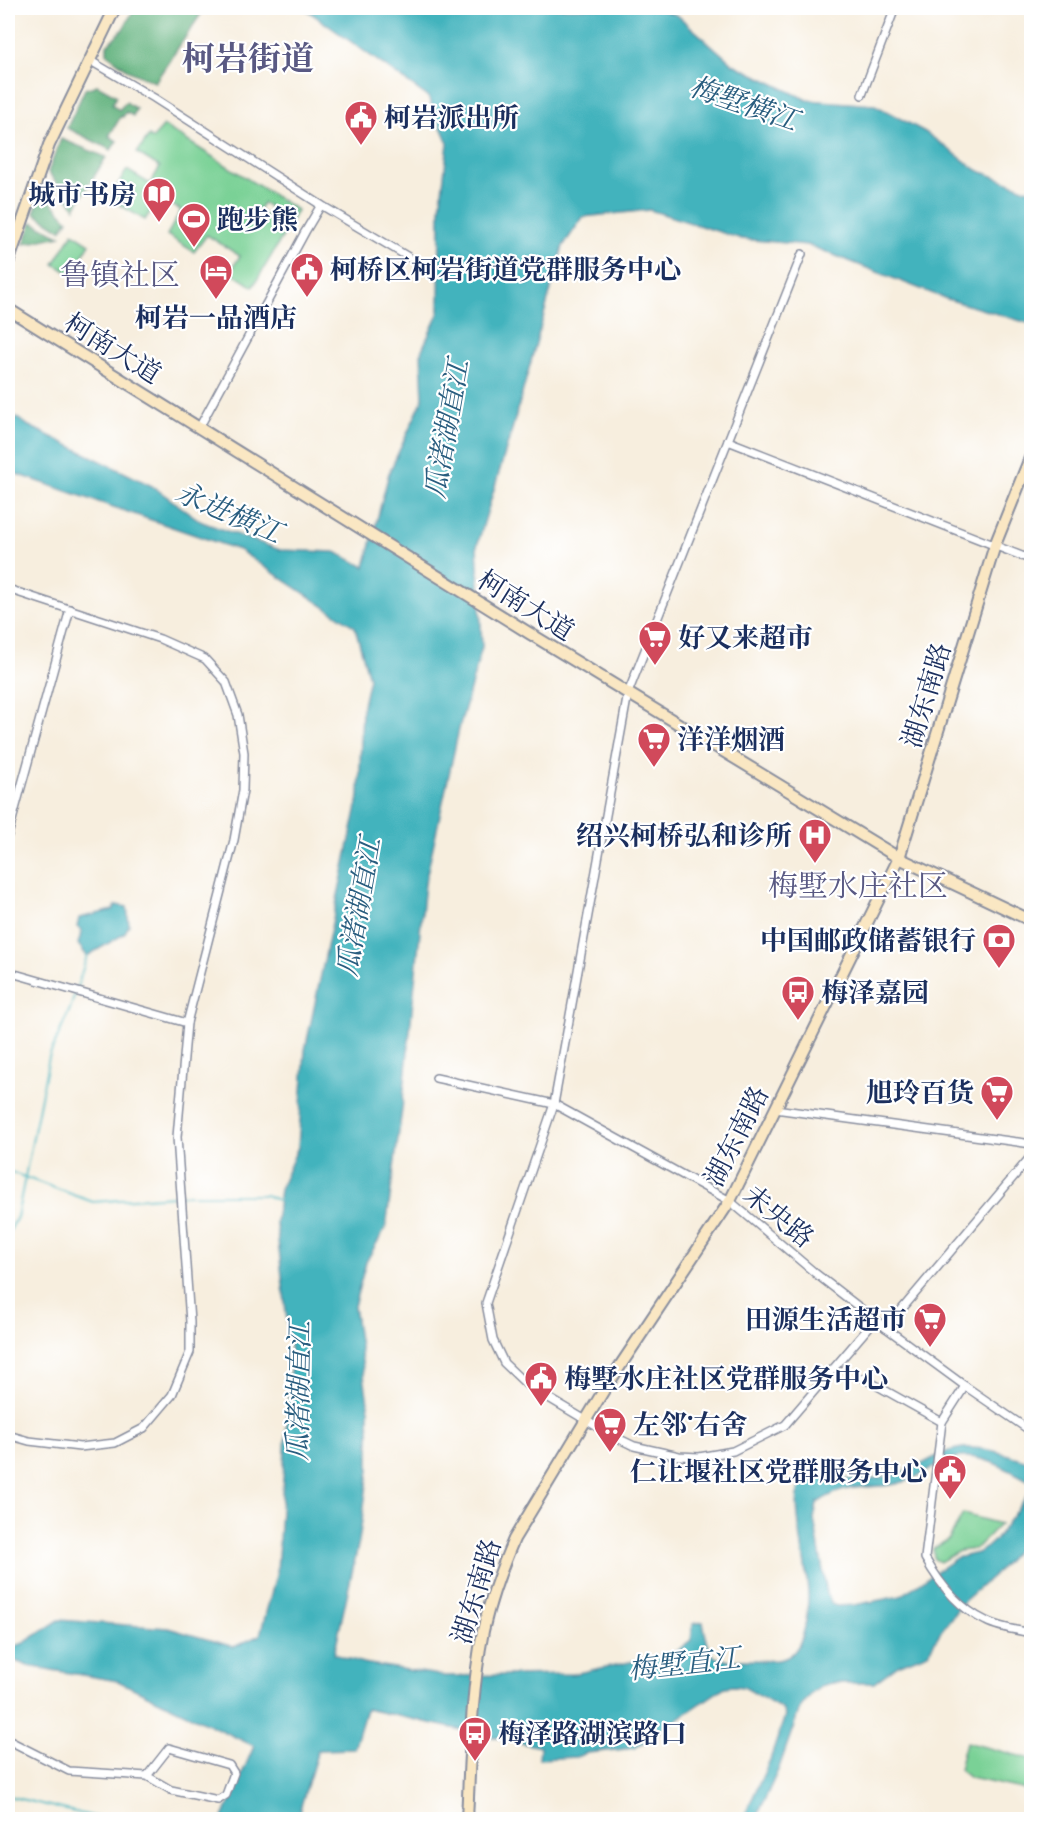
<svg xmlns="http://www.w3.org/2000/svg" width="1039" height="1827" viewBox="0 0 1039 1827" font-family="'EB Garamond','Noto Serif SC',serif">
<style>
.green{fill:#7ad196;stroke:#4a807a;stroke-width:1.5}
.forest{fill:#63b37f;stroke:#3f716e;stroke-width:1.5}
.water{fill:#43b3bd;stroke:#2f718e;stroke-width:1.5}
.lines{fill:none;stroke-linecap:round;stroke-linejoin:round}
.stream{stroke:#43b3bd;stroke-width:2}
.street-casing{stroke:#898e9e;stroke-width:10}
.secondary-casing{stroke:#898e9e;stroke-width:14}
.street{stroke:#fff;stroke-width:7}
.secondary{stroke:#fae7c3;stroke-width:10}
.labels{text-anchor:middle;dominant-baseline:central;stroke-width:4.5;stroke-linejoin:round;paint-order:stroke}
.poi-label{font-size:27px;font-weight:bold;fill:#1b2f5e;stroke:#fff;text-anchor:start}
.street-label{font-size:27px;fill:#1b2f5e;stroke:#fff}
.water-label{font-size:28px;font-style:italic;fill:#295d7f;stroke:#fff}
.quarter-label{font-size:30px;fill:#595983;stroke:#fff}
.district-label{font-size:33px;font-weight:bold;fill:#595983;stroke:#fff}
</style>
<rect width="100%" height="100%" fill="#fff"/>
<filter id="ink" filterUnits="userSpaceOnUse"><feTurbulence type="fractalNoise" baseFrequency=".0167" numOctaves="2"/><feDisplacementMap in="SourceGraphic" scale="12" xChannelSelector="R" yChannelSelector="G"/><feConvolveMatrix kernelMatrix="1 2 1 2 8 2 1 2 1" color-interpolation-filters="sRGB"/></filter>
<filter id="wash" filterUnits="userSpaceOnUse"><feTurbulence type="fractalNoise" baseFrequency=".008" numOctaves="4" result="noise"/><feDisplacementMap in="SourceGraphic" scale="24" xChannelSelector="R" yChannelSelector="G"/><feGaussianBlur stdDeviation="1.35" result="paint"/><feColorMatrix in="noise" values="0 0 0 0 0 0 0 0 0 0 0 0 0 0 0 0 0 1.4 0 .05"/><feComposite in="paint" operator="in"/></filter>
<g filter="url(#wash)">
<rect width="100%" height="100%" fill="#f7eede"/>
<g class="green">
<polygon points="164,126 297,210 292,220 263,203 258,210 287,229 253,287 230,272 240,256 207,235 194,252 167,235 181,210 159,198 145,220 112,200 113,192 127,170 150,184 160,167 137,153 149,136 152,139"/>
<polygon points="73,233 90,244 71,274 54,264"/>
<polygon points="963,1514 1000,1524 975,1549 959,1551 940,1562 934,1559 933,1549 949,1539"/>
<polygon points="966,1742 1031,1759 1031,1791 970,1778 959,1769"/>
</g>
<g class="forest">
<polygon points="135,8 205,8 155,82 131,72 107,54 107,45 123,29"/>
<polygon points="97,85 117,96 112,104 119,110 126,102 136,109 133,116 126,112 123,117 121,116 109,136 117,141 111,150 67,128 85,89"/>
<polygon points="61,139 106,157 75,208 48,172"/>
<polygon points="42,192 68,220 61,230 34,213"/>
<polygon points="32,222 60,236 24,244"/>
</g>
<g class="water">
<path d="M304,8h351l22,7 56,49 74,36 68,5 50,27 52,38 54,21v133l-87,-26 -136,-53 -66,-6 -92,-29 -67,7 -20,29 -50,180 -36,120 5,101 -23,82 -34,154 -23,226 -16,118 -20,35 -12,44 15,104v60l-10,71 -25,113 29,9 82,13 128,-2 95,-20 10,-4 13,-10 2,-16 10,-2c2,9 4,27 11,34 8,6 22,4 31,4 12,0 26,2 37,-1 22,-5 25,-40 26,-59 2,-30 -20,-97 -6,-121 21,-7 47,3 69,0 14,-2 29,-5 41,-10 17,-8 32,-19 51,-21 23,-2 47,8 68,14v20c-26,-14 -59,-36 -90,-19 -15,8 -28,18 -45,21 -34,6 -47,-2 -79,19l-3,16 13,75 5,10 5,2 17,-1 47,-9 55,-38 21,-5 9,-5 9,-8 36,-50v44l-35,39 -33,29 -22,29 -13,22 -30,12 -24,18h-43l-8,2 -11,8 -12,15 -21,60 -23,51h-13l27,-59 15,-44 -3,-7 -38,-22 -11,-1 -8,1 -90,61 -48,5 -11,4 -37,2 1,-12 -174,-38 -12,40 -36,1 -21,69 -75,1 32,-74 -136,-65 -90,-15 -20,-8v-10l16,-5 35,-23 109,8 66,19 26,-12 17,-63 14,-216 -15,-133 4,-34 18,-42 7,-97 54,-253 3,-87 7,-32 -14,-51 -116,-77 -231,-79v-59l21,14 123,60 50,36 78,28 55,2 30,15 24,-94 34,-74 -2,-47 18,-40 1,-103 8,-66 -20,-46z"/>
<polygon points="116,905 127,907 129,925 124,934 87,956 78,944 82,930 77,927 79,918 113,910"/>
</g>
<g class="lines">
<g class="stream">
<polyline points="8,1171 93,1202 186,1195 266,1195 280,1201"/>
<polyline points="8,1234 17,1217 49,1057 70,1009 87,956"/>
<polyline points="8,1796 108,1820"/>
</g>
</g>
</g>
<g filter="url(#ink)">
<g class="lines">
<defs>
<g id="street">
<polyline points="89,60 154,98 321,205 410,258"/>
<polyline points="862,95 895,8"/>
<polyline points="802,254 628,693 554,1104 486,1303 493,1340 504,1363 527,1385 609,1434 634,1446 679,1456 699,1457 733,1451 785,1425 875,1320"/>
<polyline points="199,428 305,232 321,205"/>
<polyline points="728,441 1032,560"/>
<polyline points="8,589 160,639 205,659 226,682 238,715 244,753 243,790 234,840 187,1023 177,1137 190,1322 190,1352 172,1395 144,1428 115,1443 80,1447 29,1441 8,1435"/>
<polyline points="8,835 70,609"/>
<polyline points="8,972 187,1023"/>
<polyline points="436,1078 554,1104 730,1201 815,1273 886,1328 965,1386 1032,1432"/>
<polyline points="775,1109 1032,1144"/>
<polyline points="886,1328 1032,1155"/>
<polyline points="863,1378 942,1422"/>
<path d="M965,1386l-23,36 -17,136c14,25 35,51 61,63 13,7 31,9 46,12"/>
<polyline points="8,1740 69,1771 147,1776 171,1790 218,1800 226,1795 234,1773 229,1765 169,1748 147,1776"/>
</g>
<g id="secondary">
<polyline points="8,263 49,145 115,8"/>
<polyline points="8,309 529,633 899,858 1032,921"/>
<path d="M467,1820c3,-63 4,-128 16,-189 7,-32 18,-62 31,-92l90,-149 126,-189 169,-343 96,-313 37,-92"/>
</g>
</defs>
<use href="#street" class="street-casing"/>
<use href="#secondary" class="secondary-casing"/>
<use href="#street" class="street"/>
<use href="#secondary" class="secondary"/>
</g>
</g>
<defs>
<symbol id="civic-pin" viewBox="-11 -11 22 30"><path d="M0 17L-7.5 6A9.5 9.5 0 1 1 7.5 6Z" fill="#d1495b" stroke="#fff"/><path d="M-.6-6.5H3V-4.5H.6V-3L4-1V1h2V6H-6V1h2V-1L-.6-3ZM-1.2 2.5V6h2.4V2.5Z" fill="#fff"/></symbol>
<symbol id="library-pin" viewBox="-11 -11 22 30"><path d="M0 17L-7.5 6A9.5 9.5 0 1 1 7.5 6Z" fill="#d1495b" stroke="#fff"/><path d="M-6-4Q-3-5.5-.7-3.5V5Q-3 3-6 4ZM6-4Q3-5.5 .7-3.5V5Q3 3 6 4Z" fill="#fff"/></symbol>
<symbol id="stadium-pin" viewBox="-11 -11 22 30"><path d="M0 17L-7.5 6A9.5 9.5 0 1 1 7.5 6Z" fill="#d1495b" stroke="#fff"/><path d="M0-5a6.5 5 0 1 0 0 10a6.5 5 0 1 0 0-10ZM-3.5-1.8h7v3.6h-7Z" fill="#fff"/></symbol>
<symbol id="hotel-pin" viewBox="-11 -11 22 30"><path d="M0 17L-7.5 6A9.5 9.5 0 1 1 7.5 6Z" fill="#d1495b" stroke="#fff"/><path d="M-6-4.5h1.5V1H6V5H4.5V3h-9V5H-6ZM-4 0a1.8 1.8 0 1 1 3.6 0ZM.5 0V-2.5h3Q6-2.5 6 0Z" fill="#fff"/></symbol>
<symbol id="supermarket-pin" viewBox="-11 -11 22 30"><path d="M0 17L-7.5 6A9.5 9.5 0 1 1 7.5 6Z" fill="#d1495b" stroke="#fff"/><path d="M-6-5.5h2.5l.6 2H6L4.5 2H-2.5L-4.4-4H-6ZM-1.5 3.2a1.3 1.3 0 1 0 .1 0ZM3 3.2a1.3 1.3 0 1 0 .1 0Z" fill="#fff"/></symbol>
<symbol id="hospital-pin" viewBox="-11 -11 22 30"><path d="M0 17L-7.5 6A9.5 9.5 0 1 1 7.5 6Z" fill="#d1495b" stroke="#fff"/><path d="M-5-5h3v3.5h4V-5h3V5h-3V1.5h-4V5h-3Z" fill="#fff"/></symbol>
<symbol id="bank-pin" viewBox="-11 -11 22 30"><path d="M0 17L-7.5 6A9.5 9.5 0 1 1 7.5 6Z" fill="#d1495b" stroke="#fff"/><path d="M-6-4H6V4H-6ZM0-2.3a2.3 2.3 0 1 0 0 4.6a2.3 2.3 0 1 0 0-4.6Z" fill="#fff"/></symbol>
<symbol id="bus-pin" viewBox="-11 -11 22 30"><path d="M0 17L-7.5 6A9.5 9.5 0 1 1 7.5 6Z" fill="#d1495b" stroke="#fff"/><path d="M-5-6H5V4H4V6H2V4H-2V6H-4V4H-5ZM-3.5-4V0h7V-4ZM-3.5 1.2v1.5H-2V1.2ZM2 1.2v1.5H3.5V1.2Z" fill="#fff"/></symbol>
</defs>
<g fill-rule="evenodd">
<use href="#civic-pin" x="342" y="98" width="38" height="52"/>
<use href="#library-pin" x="140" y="175" width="38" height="52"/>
<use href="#stadium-pin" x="175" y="200" width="38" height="52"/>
<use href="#civic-pin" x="288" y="250" width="38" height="52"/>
<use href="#hotel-pin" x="197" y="252" width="38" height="52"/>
<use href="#supermarket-pin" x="636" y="618" width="38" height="52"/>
<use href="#supermarket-pin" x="635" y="720" width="38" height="52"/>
<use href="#hospital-pin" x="796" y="816" width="38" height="52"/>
<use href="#bank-pin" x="980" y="921" width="38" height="52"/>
<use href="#bus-pin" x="779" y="973" width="38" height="52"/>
<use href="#supermarket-pin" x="978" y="1073" width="38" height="52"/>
<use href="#supermarket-pin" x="911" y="1300" width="38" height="52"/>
<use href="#civic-pin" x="522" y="1359" width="38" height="52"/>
<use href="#supermarket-pin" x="591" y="1405" width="38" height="52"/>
<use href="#civic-pin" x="931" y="1452" width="38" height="52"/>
<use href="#bus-pin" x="456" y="1714" width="38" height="52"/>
</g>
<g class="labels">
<g class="poi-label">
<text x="384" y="117">柯岩派出所</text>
<text x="136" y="194" text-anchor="end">城市书房</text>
<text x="217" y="219">跑步熊</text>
<text x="330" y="269">柯桥区柯岩街道党群服务中心</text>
<text x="216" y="317" text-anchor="middle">柯岩一品酒店</text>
<text x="678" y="637">好又来超市</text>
<text x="677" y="739">洋洋烟酒</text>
<text x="792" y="835" text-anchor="end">绍兴柯桥弘和诊所</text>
<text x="976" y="940" text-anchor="end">中国邮政储蓄银行</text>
<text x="821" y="992">梅泽嘉园</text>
<text x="974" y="1092" text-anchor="end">旭玲百货</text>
<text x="907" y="1319" text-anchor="end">田源生活超市</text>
<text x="564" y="1378">梅墅水庄社区党群服务中心</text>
<text x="633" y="1424">左邻˙右舍</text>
<text x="927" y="1471" text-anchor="end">仁让堰社区党群服务中心</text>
<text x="498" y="1733">梅泽路湖滨路口</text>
</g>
<g class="street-label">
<text transform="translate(113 348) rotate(32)">柯南大道</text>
<text transform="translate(526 605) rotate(32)">柯南大道</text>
<text transform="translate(926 695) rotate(-73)">湖东南路</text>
<text transform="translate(736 1136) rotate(-63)">湖东南路</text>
<text transform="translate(779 1216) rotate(39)">未央路</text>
<text transform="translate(476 1591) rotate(-73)">湖东南路</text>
</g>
<g class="water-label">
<text transform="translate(744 103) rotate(19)">梅墅横江</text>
<text transform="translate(446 429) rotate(-80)">瓜渚湖直江</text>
<text transform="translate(229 512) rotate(23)">永进横江</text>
<text transform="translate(358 907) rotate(-80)">瓜渚湖直江</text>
<text transform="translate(298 1391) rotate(-89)">瓜渚湖直江</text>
<text transform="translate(684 1663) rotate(-6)">梅墅直江</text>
</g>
<g class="quarter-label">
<text x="120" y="274">鲁镇社区</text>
<text x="858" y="885">梅墅水庄社区</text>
</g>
<g class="district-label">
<text x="248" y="58">柯岩街道</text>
</g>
</g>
<rect width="1039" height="1827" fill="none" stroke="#fff" stroke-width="30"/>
</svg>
